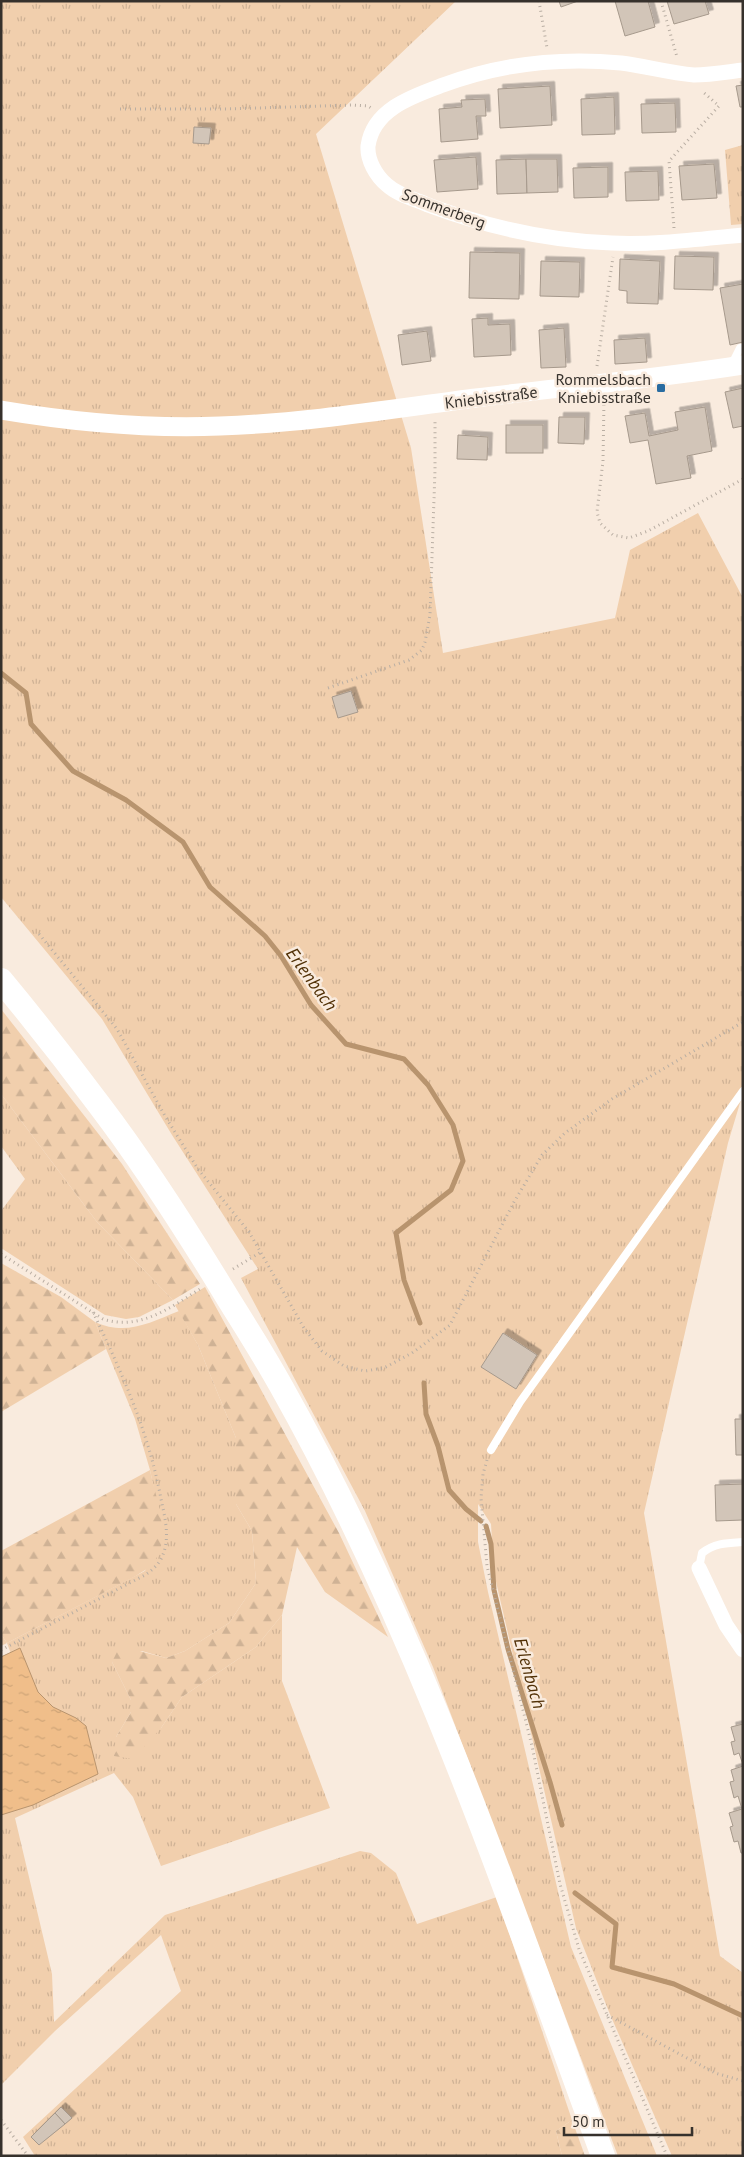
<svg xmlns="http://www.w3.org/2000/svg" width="744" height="2157" viewBox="0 0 744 2157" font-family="'PT Sans',sans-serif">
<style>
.grass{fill:url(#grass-tufts)}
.forest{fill:url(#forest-firs)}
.water{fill:url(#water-ripples);stroke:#b8946e}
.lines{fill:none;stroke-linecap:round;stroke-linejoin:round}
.stream{stroke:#b8946e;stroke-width:5}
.building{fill:#d2c5b8;stroke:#a6998c;filter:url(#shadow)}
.path{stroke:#b9aea3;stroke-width:3;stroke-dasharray:1 4;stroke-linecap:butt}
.service{stroke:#fff;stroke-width:8}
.minor{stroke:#fff;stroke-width:15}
.tertiary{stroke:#fff;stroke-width:19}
.primary{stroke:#fff;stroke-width:24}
.poi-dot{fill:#296ca1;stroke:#f9ebde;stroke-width:2}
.labels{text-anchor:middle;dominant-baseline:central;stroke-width:5;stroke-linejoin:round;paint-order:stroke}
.street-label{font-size:16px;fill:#36312c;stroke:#f9ebde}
.poi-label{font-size:16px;fill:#36312c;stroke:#f9ebde;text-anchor:end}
.water-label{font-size:18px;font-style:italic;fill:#513006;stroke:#f9ebde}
</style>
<defs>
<pattern id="grass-tufts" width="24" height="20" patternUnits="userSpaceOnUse" patternTransform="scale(1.25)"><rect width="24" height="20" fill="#f1cfad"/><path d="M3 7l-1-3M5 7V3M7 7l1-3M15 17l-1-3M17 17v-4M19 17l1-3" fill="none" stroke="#cfb295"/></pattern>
<pattern id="forest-firs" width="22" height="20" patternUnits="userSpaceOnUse" patternTransform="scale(1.25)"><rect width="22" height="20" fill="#f1cfad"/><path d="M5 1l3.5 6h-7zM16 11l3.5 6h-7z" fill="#cfb295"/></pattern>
<pattern id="water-ripples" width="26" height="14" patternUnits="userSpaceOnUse" patternTransform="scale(1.25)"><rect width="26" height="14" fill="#f0be8a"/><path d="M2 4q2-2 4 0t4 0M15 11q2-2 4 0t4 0" fill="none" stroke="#cea477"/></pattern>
<filter id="shadow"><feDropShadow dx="4.5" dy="-4.5" stdDeviation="0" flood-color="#0004"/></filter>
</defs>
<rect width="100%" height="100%" fill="#f9ebde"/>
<g class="grass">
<polygon points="1,1 456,1 316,134 411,448 443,653 615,618 630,550 698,513 743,598 743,1093 728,1143 644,1513 720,1956 743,1973 743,2156 672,2156 609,2012 576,1928 494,1573 491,1524 478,1504 478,1542 488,1592 571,1947 657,2156 618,2156 433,1667 365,1511 241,1278 258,1269 172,1135 102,1019 1,897"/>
<polygon points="743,145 743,224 731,225 725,150"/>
<polygon points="1,1094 97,1222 173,1300 139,1317 126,1319 105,1315 1,1248 1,1211 25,1179 1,1146"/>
<path d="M179,1311l19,34 38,93v66l16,27 4,52 -27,40 -44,28 -19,7 -24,-7 -30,11 19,38v12l-15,25 45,-9 21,-31 74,-50 26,-32v66l48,127 -169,58 -28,-69 -19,-24 -99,45 37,156 2,48 111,-107 195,-64 11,2 25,20 21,51 80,-27 75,223 -16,11 6,25h-527l-12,-19 158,-146 -20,-56 -106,96 -54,54v-426l10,-5 -4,-11 -6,3v-12l6,9 138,-72 17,-43 -12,-58 -15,-51 -40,-97c31,14 54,1 84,-11z"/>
</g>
<g class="forest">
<polygon points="1,1009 122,1164 200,1284 173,1300 97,1222 1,1094"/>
<polygon points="1,1263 61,1297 95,1322 106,1349 1,1412"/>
<polygon points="205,1287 339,1533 388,1637 325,1592 297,1547 282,1615 256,1647 182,1697 161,1728 133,1759 114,1756 116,1737 131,1712 131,1700 112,1662 120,1646 166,1658 185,1651 229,1623 256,1583 252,1531 236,1504 236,1438 198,1345 175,1305"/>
<path d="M150,1470c5,26 22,66 5,90 -5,8 -13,12 -21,17l-127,66 -6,-9v-83z"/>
<polygon points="572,2120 585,2156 562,2156 556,2131"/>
</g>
<polygon class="water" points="20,1648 38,1692 53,1707 76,1718 86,1726 98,1774 33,1805 1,1815 1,1657"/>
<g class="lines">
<g class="stream">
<polyline points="1,673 26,693 31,724 73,771 126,800 183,842 210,887 265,936 281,956 311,1005 346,1044 404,1059 428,1085 453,1125 463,1161 451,1190 396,1233 404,1280 420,1323"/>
<polyline points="424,1383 426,1414 438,1446 449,1490 466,1509 481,1521"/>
<polyline points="486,1526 491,1544 494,1590 508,1649 550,1782 562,1825"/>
<polyline points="575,1893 616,1924 612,1967 674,1984 743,2016"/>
</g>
</g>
<g class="building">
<polygon points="559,1 578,1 561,7"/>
<polygon points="615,1 648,1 655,27 625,36"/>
<polygon points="667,1 705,1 709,14 674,24"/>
<polygon points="743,85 743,107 740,107 736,86"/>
<polygon points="550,86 552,125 500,128 498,89"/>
<polygon points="614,97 615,134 582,135 581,99"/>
<polygon points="485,99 486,116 476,116 478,139 441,142 439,109 462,107 461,100"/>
<polygon points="675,103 676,132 642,133 641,104"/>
<polygon points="194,127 211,128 209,144 193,143"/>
<polygon points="476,157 478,189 437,192 434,160"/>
<polygon points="526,159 527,193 497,194 496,160"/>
<polygon points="526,159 557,159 558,192 527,193"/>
<polygon points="714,164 717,198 682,200 679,166"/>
<polygon points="608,167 608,197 574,198 573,168"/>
<polygon points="658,171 659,200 626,201 625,172"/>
<polygon points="470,252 520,253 519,299 469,298"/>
<polygon points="675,256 714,257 713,290 674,289"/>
<polygon points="620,259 660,261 658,304 627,303 627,291 619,290"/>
<polygon points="541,261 580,262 579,297 540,296"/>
<polygon points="743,284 743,342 730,345 720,288"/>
<polygon points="488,318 488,325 510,324 511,355 474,357 472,319"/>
<polygon points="564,328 566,367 541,368 539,330"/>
<polygon points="427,331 431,361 402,365 398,335"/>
<polygon points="645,338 647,362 615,364 614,340"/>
<polygon points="743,388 743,426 733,428 725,392"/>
<polygon points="705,407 712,451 687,456 691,478 656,484 648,440 630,443 625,416 645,413 649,436 678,430 675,412"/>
<polygon points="559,417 585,417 584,444 558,443"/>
<rect x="506" y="425" width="37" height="28"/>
<polygon points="458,435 488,437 487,460 457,459"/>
<polygon points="351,691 358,712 338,718 332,697"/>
<polygon points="503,1333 537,1355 516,1389 481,1367"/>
<polygon points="735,1419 743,1419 743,1455 736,1455"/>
<polygon points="743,1484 743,1520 716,1521 715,1485"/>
<polygon points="743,1724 743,1765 739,1753 734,1755 731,1742 735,1741 731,1727"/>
<polygon points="743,1766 743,1809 742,1809 738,1796 734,1798 730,1782 734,1781 731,1770"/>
<polygon points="742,1809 743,1853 741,1853 738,1841 734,1842 730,1827 733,1826 729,1813"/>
<polygon points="61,2107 72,2118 65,2124 55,2113"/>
<polygon points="55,2113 65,2124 39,2145 31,2137"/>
</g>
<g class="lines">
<g class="path">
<polyline points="539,1 547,48"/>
<polyline points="661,1 677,57"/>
<polyline points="120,109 226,109 353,105 368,106 371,108"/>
<polyline points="674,228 669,161 719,106 702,91"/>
<polyline points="597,366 613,257"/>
<polyline points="604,400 603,461 597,512 600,523 613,535 629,538 648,531 743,479"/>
<polyline points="328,688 409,660 422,650 425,642 430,615 435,470 435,420"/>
<polyline points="39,934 117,1029 165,1116 198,1169 249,1232 304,1328 322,1351 344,1366 365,1371 384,1368 412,1353 450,1325 514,1202 542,1155 565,1133 612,1099 743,1022"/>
<path d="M1,1254l102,65c36,12 67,-11 97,-30"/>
<polyline points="233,1269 261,1252"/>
<polyline points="487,1460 483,1474 481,1498 487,1566 532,1746 560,1884 579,1949 667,2156"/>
<path d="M1,1650l144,-75c6,-4 12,-9 16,-16 10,-19 4,-41 0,-60 -12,-66 -39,-126 -68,-187"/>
<polyline points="607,2015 715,2073 743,2081"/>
<polyline points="1,2120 28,2156"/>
</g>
<g class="service">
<polyline points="732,364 740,348 743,348"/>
<polyline points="491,1450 520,1402 743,1091"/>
<path d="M699,1568l3,-15c13,-10 25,-10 41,-11"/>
</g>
<g class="minor">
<path d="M743,70c-16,2 -33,5 -49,5 -25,-2 -49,-9 -73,-12 -61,-6 -121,1 -178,22 -30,11 -70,24 -75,61 -1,14 8,30 19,39 11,10 27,14 41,20 59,22 120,36 184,38 43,2 88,-4 131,-8"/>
<polyline points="699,1568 726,1625 743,1650"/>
</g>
<path class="tertiary" d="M1,410c72,12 146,19 219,16 86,-3 171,-17 256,-28 89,-11 178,-19 267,-33"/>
<path class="primary" d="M1,980c34,41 67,83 99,126 47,62 89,128 129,194 18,29 36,57 52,86 137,243 226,509 322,770"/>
</g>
<rect class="poi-dot" x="656" y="383" width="10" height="10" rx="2.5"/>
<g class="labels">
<g class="street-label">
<text transform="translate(444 208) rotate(20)">Sommerberg</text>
<text transform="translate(491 397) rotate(-7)">Kniebisstraße</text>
</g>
<g class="poi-label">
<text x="651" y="379">Rommelsbach<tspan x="651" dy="18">Kniebisstraße</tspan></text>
</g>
<g class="water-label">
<text transform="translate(312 979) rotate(54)">Erlenbach</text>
<text transform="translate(530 1673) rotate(74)">Erlenbach</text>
</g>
</g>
<rect width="744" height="2157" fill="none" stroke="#36312c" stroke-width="5"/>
<path d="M564 2127v8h128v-8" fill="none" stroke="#36312c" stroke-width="2.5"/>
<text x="572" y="2127" font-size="15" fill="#36312c" stroke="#f9ebde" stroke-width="4" paint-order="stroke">50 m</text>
</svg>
